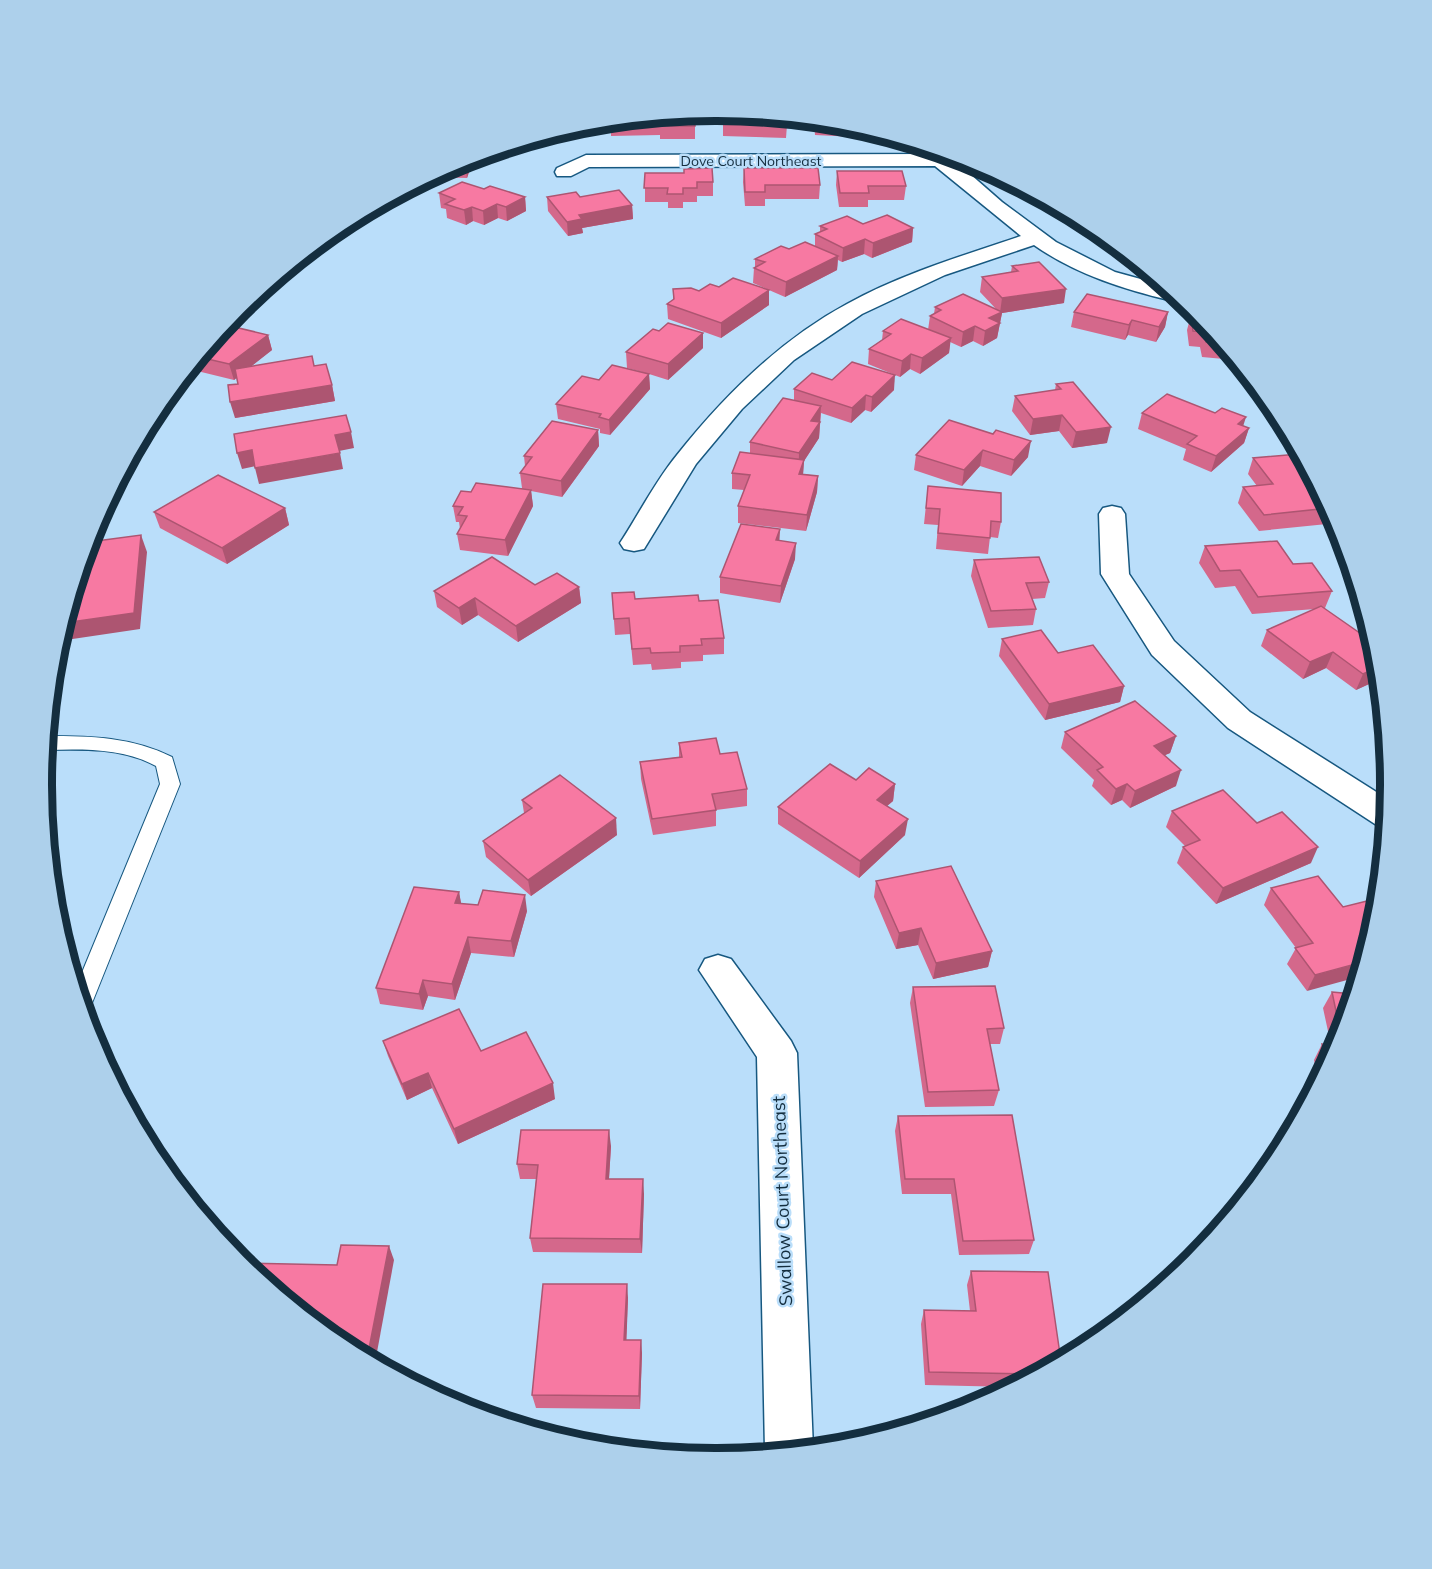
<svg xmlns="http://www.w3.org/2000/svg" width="1432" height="1569" viewBox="0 0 1432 1569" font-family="Mulish,sans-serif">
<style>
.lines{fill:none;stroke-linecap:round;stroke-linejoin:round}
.service-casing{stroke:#175880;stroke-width:2}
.minor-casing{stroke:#175880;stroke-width:3}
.service{fill:#fff;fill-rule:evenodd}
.minor{fill:#fff;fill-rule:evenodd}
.wall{fill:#d4688b}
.shaded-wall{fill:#ad5571}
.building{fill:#f779a2;stroke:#ad5571;stroke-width:1.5}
.labels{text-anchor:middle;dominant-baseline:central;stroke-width:5;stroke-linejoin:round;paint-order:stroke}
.far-street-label{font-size:14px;fill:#142e3f;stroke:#badefa}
.near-street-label{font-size:18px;fill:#142e3f;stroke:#badefa}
.rim{fill:none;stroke:#142e3f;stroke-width:8}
</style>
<rect width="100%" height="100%" fill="#badefa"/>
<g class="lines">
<defs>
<path id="service" d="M47,736c44,0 85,1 125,21l8,27 -88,219 -3,7 -5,1 -8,-24 84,-203 -4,-18c-34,-18 -72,-17 -110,-16z"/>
<g id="minor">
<path d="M927,148l19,5 56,49 54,40 59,30 51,14 17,14 -6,2c-51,-12 -100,-27 -143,-57l-89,30 -83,39 -68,46 -52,49 -46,55 -52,85 -10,2 -10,-2 -4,-6c19,-29 35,-61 57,-88 47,-59 103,-115 170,-151 54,-30 115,-48 174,-68l-86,-70 -346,1 -18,9h-14l-2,-4 2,-4 29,-13 342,-1z"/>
<polygon points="1112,506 1121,508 1125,514 1129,574 1174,641 1250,712 1389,800 1386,827 1375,824 1228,728 1152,655 1101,574 1099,514 1103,508"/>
<polygon points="718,955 731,959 791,1041 797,1053 813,1449 766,1454 765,1451 757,1057 699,970 705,959"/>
</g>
</defs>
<use href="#service" class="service-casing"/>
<use href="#minor" class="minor-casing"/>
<use href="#service" class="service"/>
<use href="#minor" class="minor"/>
</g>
<g class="wall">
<polygon points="723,111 787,125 786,138 723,136"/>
<polygon points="695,113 695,139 660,139 660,135 611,136 611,121"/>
<polygon points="814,120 848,124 876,132 875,138 815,135"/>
<polygon points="474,157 467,178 430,177 458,162"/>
<polygon points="744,168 820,185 819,199 765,199 765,206 745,206 743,182"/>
<polygon points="837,171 906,186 904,200 868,200 868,207 839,207 836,185"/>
<polygon points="645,173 713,182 713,196 697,196 697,202 683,202 683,208 668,208 668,202 645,202"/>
<polygon points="484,189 525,197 526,211 507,221 498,218 484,225 473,221 466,225 447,218 446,209 441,208 439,193"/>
<polygon points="547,197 580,197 632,205 633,219 582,228 583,233 568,236 548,211"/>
<polygon points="1079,218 1091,224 1097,229 1094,230 1078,221"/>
<polygon points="863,224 913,228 912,242 872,258 864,254 842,262 838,260 837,270 785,297 753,283 754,268 755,267 755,259 789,249 815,246 815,234 820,232 820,226"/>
<polygon points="1012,266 1064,303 1002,313 997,338 983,346 973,341 961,347 950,342 949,353 920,374 910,369 900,377 868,364 869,349 882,340 883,331 928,330 930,316 934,314 935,307 996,309 980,292 982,277 1011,272"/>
<polygon points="719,287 769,290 769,305 721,338 668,319 667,304 673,300 673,289 699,291"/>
<polygon points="1074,312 1168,312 1165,327 1156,342 1128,335 1125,340 1071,327"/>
<polygon points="1191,315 1199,315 1235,360 1202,357 1200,347 1189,346 1187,330"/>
<polygon points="226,325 268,335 272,350 251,366 314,366 332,385 335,401 235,418 238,384 237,377 234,380 189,369"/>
<polygon points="659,331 703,333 703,348 668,380 649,374 650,389 610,435 600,433 600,429 558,419 556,404 599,380 642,372 627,368 626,352"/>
<polygon points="832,380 894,390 871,412 865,410 851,423 821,413 819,438 804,461 803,474 818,476 817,492 806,531 738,523 738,506 744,490 732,489 732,473 750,453 750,442 794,400 794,389"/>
<polygon points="1056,384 1107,443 1072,448 1059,431 1030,435 1012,411 1015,396 1055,390"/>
<polygon points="1142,413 1243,426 1249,428 1244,443 1211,472 1183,460 1186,449 1138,429"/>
<polygon points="949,420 1028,457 1011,476 980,466 962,486 914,470 916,455"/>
<polygon points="598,430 599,446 562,497 531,491 533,506 508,556 460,550 457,534 460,529 459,522 456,522 453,506 471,492 522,488 520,473 525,466 524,456"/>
<polygon points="1302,457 1337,523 1259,531 1238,503 1243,487 1257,486 1248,474 1253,458"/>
<polygon points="928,486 1001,522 998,538 990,537 988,554 936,549 938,525 924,524"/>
<polygon points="285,508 289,525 227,564 160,528 154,512"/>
<polygon points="780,529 779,541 795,559 780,603 720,593 720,577"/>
<polygon points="1205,546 1293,564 1332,591 1325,608 1324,608 1377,653 1380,679 1356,690 1326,668 1303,679 1261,646 1267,630 1315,609 1252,614 1235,586 1215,588 1199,563"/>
<polygon points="974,560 1049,582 1045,598 1032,599 1036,609 1033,625 988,628 971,576"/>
<polygon points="535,585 579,587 581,603 518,642 478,615 462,625 437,607 434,591"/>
<polygon points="612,593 635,599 699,601 724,638 724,654 703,655 703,661 681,662 681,668 652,670 651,664 633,665 630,634 615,635"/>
<polygon points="1002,639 1058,653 1124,686 1120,702 1045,720 999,656"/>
<polygon points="1065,732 1176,736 1170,753 1165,755 1176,786 1130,808 1122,800 1111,805 1092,786 1094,780 1061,748"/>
<polygon points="679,743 720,754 747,789 747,806 716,810 716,826 653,835 641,779 640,762 679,757"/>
<polygon points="856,780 895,784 893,801 887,806 905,835 859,878 778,824 778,807"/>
<polygon points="522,800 617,835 531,896 486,857 483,841 524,813"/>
<polygon points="1172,811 1311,863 1216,904 1177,863 1183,847 1185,846 1166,827"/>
<polygon points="876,881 992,951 988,967 933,979 918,945 896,949 874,897"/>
<polygon points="1271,888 1343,907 1379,898 1307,991 1287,964 1296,948 1264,905"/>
<polygon points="459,892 461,904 527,911 514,957 471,953 455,1000 428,996 423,1010 380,1004 376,988"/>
<polygon points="913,987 1004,1028 1000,1044 990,1044 999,1090 994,1106 925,1107 910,1003"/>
<polygon points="1332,992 1353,994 1339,1043 1318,1081 1314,1060 1322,1044 1331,1045 1323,1008"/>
<polygon points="383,1041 481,1051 555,1099 458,1144 432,1088 407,1100 388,1056"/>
<polygon points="898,1116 1034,1240 1029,1254 959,1255 951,1194 902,1194 895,1131"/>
<polygon points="611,1146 609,1179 644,1194 642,1253 533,1252 530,1238 536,1179 520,1179 517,1164"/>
<polygon points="971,1271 1061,1361 1012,1387 925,1385 921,1324 924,1310 970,1311 967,1285"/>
<polygon points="628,1298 626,1340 642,1353 640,1409 536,1408 532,1395"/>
</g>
<g class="shaded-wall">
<polygon points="597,122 597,134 526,141 585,123"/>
<polygon points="474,157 467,178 465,164 467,159"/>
<polygon points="525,197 526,211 507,221 506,207"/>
<polygon points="497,204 498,218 484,225 483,211"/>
<polygon points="632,205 633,219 582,228 583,233 568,236 567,222 579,215"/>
<polygon points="472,207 473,221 466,225 464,210"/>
<polygon points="913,228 912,242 872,258 873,243"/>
<polygon points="865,239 864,254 842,262 843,248"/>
<polygon points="838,256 837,270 785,297 786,282"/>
<polygon points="1066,289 1064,303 1002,313 997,338 983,346 985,331 989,318 1000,313 1002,298"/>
<polygon points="769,290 769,305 721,338 721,323"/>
<polygon points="1168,312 1165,327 1156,342 1159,327"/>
<polygon points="1132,320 1128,335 1125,340 1129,325"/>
<polygon points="975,326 973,341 961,347 963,332"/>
<polygon points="703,333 703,348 668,380 668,364"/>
<polygon points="268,335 272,350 234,380 229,364"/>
<polygon points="951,338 949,353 920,374 922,358"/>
<polygon points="911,354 910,369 900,377 902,361"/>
<polygon points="649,374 650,389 610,435 609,420"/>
<polygon points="895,375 894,390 871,412 872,397"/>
<polygon points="332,385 335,401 235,418 230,402"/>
<polygon points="866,395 865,410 851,423 852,408"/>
<polygon points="821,406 819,438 804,461 803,475 798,490 799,453 811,421"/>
<polygon points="1062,415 1059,431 1030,435 1033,419"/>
<polygon points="1246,417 1241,433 1238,424"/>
<polygon points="1111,427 1107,443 1072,448 1076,432"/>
<polygon points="1249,428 1244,443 1211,472 1216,456"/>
<polygon points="598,430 599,446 562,497 561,481"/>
<polygon points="351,432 354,448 339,451 335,435"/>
<polygon points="1031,441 1028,457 1011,476 1014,460"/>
<polygon points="252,450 256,466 242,469 237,453"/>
<polygon points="983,450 980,466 962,486 964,470"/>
<polygon points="340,453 343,469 259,484 255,468"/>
<polygon points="818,476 817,492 806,531 807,515"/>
<polygon points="531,490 533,506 508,556 505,540"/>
<polygon points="285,508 289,525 227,564 222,548"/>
<polygon points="780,529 779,546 776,540"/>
<polygon points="141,535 147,552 140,629 59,641 64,623"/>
<polygon points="796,543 795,559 780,603 781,586"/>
<polygon points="579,587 581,603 518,642 516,626"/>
<polygon points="475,598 478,615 462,625 459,608"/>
<polygon points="1333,652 1326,668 1303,679 1310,662"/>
<polygon points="1378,667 1380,679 1356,690 1363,674"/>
<polygon points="1124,686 1120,702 1045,720 1049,704"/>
<polygon points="1176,736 1170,753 1149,762 1154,746"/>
<polygon points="1181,770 1176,786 1130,808 1135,791"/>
<polygon points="895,784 893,801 875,816 877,800"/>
<polygon points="1127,784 1122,800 1111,805 1116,789"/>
<polygon points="616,818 617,835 531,896 528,880"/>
<polygon points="908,819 905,835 859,878 860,861"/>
<polygon points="1318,847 1311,863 1216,904 1223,888"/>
<polygon points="459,892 462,908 455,903"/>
<polygon points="525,895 527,911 514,957 511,941"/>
<polygon points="921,928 918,945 896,949 899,933"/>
<polygon points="468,937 471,953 455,1000 452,984"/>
<polygon points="992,951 988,967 933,979 936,963"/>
<polygon points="1363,962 1358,977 1307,991 1315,975"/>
<polygon points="423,980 428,996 423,1010 419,994"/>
<polygon points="428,1073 432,1088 407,1100 402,1084"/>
<polygon points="553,1083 555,1099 458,1144 454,1129"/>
<polygon points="609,1130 611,1146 608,1194 606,1179"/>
<polygon points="643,1179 644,1194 642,1253 640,1239"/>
<polygon points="389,1246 394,1260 375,1363 367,1359"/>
<polygon points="627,1284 628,1298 626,1353 624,1340"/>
<polygon points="641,1340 642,1353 640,1409 639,1396"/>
</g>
<g class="building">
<polygon points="723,111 786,117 787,125 723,123"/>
<polygon points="695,113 695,126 659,126 660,122 611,122 611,121"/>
<polygon points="815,120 843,123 816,122"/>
<polygon points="467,159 465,164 455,164 458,162"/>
<polygon points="712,168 713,182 697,182 697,188 683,188 683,194 667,194 668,188 644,188 645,173 684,173 684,169"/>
<polygon points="744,168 818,168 820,185 765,185 765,192 745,192"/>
<polygon points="837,171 902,171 906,186 868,186 869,193 840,193"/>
<polygon points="462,182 484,189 490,186 525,197 506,207 497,204 483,211 472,207 464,210 445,204 455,199 439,193"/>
<polygon points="619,190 632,205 579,215 582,219 567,222 547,197 576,192 580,197"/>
<polygon points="887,215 913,228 873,243 865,239 843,248 815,234 827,229 820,226 847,216 863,224"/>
<polygon points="805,242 838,256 786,282 754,268 765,262 755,259 781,246 789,249"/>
<polygon points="1039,262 1066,289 1002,298 982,277 1018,271 1012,266"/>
<polygon points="733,278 769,290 721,323 667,304 674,299 673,289 691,288 699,291 710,284 719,287"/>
<polygon points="963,294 1002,312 989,318 1000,323 985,331 975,326 963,332 930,316 941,310 935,307"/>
<polygon points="1087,294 1168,312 1159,327 1132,320 1129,325 1074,312"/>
<polygon points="1191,315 1199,315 1221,343 1206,342 1204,332 1193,331"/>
<polygon points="901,319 951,338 922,358 911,354 902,361 869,349 891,334 883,331"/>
<polygon points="668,323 703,333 668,364 626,352 653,329 659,331"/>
<polygon points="226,325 268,335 229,364 199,357"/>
<polygon points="312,356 314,366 326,364 332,385 230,402 228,385 238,384 235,369"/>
<polygon points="852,362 895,375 872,397 866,395 852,408 794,389 812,373 832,380"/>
<polygon points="612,365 649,374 609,420 599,417 601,414 556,404 582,376 599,380"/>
<polygon points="1073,382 1111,427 1076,432 1062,415 1033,419 1015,396 1061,389 1056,384"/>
<polygon points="1167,394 1215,413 1222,408 1246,417 1238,424 1249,428 1216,456 1187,444 1197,436 1142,413"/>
<polygon points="783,398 821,406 811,421 820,422 799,453 750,442"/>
<polygon points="346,415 351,432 335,435 340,453 255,468 252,450 237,453 234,434"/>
<polygon points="949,420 993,434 996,430 1031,441 1014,460 983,450 964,470 916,455"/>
<polygon points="552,421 598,430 561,481 520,473 532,457 524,456"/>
<polygon points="740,452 804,460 799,474 818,476 807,515 738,506 750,475 732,473"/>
<polygon points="1299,454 1302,457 1329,508 1264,515 1243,487 1273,484 1253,458"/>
<polygon points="218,475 285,508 222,548 154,512"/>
<polygon points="476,483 531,490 505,540 457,534 467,516 458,515 463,507 453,506 461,491 471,492"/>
<polygon points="928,486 1001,493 1001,522 991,521 990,538 938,533 940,509 926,508"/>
<polygon points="741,524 780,529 776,540 796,543 781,586 720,577"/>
<polygon points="141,535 134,613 64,623 89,542"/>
<polygon points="1277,541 1293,564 1312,563 1332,591 1258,597 1240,570 1220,571 1205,546"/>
<polygon points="492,557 535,585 557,573 579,587 516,626 475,598 459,608 434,591"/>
<polygon points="1039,557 1049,582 1026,583 1036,609 991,611 974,560"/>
<polygon points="634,592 635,599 698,595 699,601 718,600 724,638 701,639 702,645 680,646 680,652 651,653 650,648 632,649 629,618 614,619 612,593"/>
<polygon points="1321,606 1374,643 1377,653 1378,667 1363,674 1333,652 1310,662 1267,630"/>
<polygon points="1041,630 1058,653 1093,645 1124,686 1049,704 1002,639"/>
<polygon points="1135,701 1176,736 1154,746 1181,770 1135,791 1127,784 1116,789 1097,770 1103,767 1065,732"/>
<polygon points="716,738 720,754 737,752 747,789 712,794 716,810 652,819 640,762 682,757 679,743"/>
<polygon points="830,764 856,780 869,768 895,784 877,800 908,819 860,861 778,807"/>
<polygon points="560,775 616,818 528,880 483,841 532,808 522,800"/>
<polygon points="1223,790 1257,823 1282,812 1318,847 1223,888 1183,847 1200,840 1172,811"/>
<polygon points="951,866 992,951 936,963 921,928 899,933 876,881"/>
<polygon points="1318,876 1343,907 1379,898 1377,916 1363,962 1315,975 1295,948 1313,943 1271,888"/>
<polygon points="414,887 459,892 455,903 478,905 483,890 525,895 511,941 468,937 452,984 423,980 419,994 376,988"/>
<polygon points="995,986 1004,1028 987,1029 999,1090 928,1092 913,987"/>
<polygon points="1332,992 1353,994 1341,1035"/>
<polygon points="459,1009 481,1051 526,1032 553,1083 454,1129 428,1073 402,1084 383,1041"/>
<polygon points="1322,1044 1337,1046 1327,1065"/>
<polygon points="1012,1115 1034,1240 963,1241 954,1179 905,1179 898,1116"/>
<polygon points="521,1130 609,1130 606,1179 643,1179 640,1239 530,1238 538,1165 517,1164"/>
<polygon points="341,1245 389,1246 367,1359 341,1345 241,1263 337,1265"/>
<polygon points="971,1271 1048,1272 1061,1361 1036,1374 929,1372 924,1310 976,1311"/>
<polygon points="543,1284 627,1284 624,1340 641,1340 639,1396 532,1395"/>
</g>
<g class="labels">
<g class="far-street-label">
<text x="751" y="161">Dove Court Northeast</text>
</g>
<g class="near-street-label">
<text transform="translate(782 1201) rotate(-92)">Swallow Court Northeast</text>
</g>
</g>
<path d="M0 0H1432V1569H0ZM715 121H717A663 663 0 0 1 1380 784V785A663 663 0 0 1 717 1448H715A663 663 0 0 1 52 785V784A663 663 0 0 1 715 121Z" fill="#add0eb" fill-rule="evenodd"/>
<path class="rim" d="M715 121H717A663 663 0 0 1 1380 784V785A663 663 0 0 1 717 1448H715A663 663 0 0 1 52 785V784A663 663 0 0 1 715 121Z"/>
</svg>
